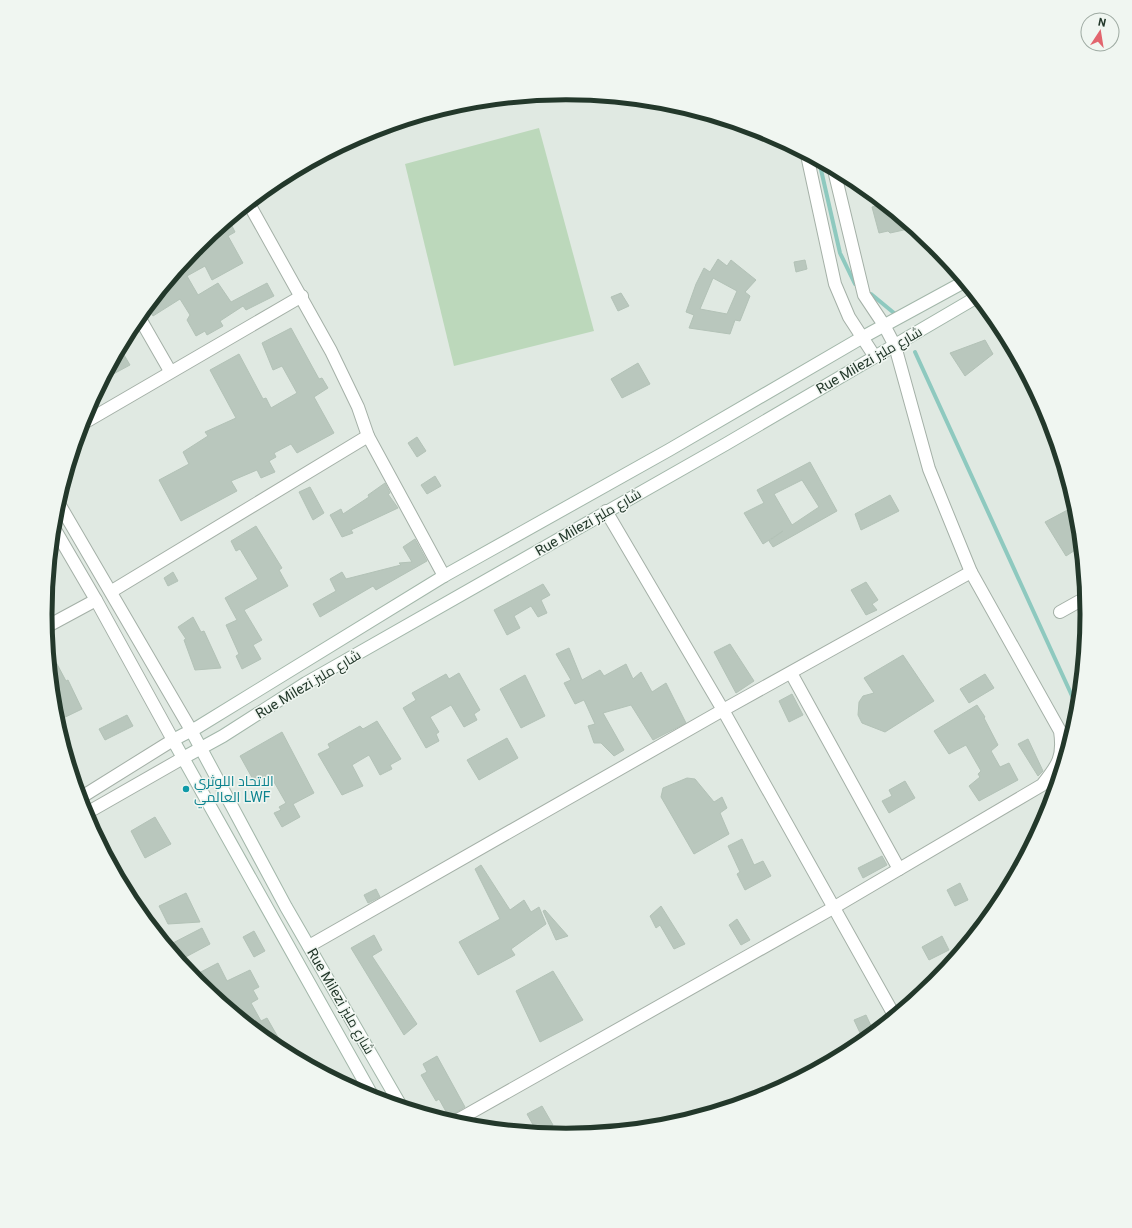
<svg xmlns="http://www.w3.org/2000/svg" width="1132" height="1228" viewBox="0 0 1132 1228" font-family="Roboto,Cairo,sans-serif">
<style>
.green{fill:#bcd8bb}
.lines{fill:none;stroke-linecap:round;stroke-linejoin:round}
.stream{stroke:#8ec9bf;stroke-width:4}
.building{fill:#b9c7bd;stroke:#b3c2b7;fill-rule:evenodd}
.street-casing{stroke:#a4b0a7;stroke-width:14}
.secondary-casing{stroke:#a3b7aa;stroke-width:14}
.street{stroke:#fff;stroke-width:12}
.secondary{stroke:#fff;stroke-width:12}
.culture-dot{fill:#0f9aa8;stroke:#f0f6f1;stroke-width:1.5}
.labels{text-anchor:middle;dominant-baseline:central;stroke-width:3;stroke-linejoin:round;paint-order:stroke}
.street-label{font-size:14px;fill:#23382b;stroke:#f0f6f1}
.culture-label{font-size:14px;fill:#0d838f;stroke:#f0f6f1;text-anchor:start}
.rim{fill:none;stroke:#23382b;stroke-width:5}
</style>
<rect width="100%" height="100%" fill="#e0e9e2"/>
<polygon class="green" points="539,128 594,331 454,366 405,164"/>
<g class="lines">
<g class="stream">
<polyline points="819,161 840,253 855,284"/>
<polyline points="871,294 894,313"/>
<polyline points="915,352 1078,709"/>
</g>
</g>
<g class="building">
<polygon points="883,204 904,221 913,228 890,233 888,231 879,233 872,207"/>
<polygon points="229,220 235,232 228,236 243,263 212,280 205,266 187,276 198,295 218,283 231,302 267,283 274,296 246,310 243,306 220,321 223,326 207,335 205,331 196,336 187,320 190,315 180,299 153,316 147,307 198,245"/>
<path d="M718,259l9,7 4,-6 25,20 -11,12 5,4 -10,25 -5,-1 -5,14 -41,-6 5,-13 -8,-3 10,-28 8,-16 6,4zM713,278l24,13 -10,23 -27,-5z"/>
<polygon points="805,260 807,269 796,272 794,262"/>
<polygon points="621,293 629,306 618,311 611,297"/>
<polygon points="291,328 319,379 322,378 328,388 314,397 334,433 297,453 291,444 274,453 276,457 269,461 275,472 261,478 257,470 231,481 237,491 181,521 159,480 189,464 183,452 208,436 205,432 236,418 210,370 239,354 263,399 266,398 271,408 297,393 282,366 273,370 262,343"/>
<polygon points="985,340 993,354 965,376 950,353"/>
<polygon points="120,348 130,365 104,379 116,356"/>
<polygon points="638,363 650,384 622,398 611,379"/>
<polygon points="417,437 426,451 417,457 408,443"/>
<path d="M810,462l27,49 -64,36 -4,-6 14,-10 -20,13 -19,-31 20,-10 -7,-13zM802,480l17,27 -27,18 -18,-31z"/>
<polygon points="435,476 441,486 427,494 421,485"/>
<polygon points="385,483 390,493 388,494 398,508 351,530 353,533 342,537 330,515 341,509 343,514 369,497 368,495"/>
<polygon points="310,487 324,513 313,520 299,492"/>
<polygon points="890,495 899,511 861,530 855,514"/>
<polygon points="1075,506 1080,547 1066,556 1045,522"/>
<polygon points="256,526 282,568 279,570 288,586 244,610 262,640 253,645 261,659 242,669 236,656 239,654 226,625 237,620 225,598 258,579 240,549 236,551 231,541"/>
<polygon points="415,539 427,561 376,590 373,586 320,617 313,604 336,591 330,579 342,572 346,579 401,565 399,563 412,562 403,547"/>
<polygon points="173,572 178,581 168,586 164,578"/>
<polygon points="866,582 878,600 872,604 877,610 866,615 851,590"/>
<polygon points="543,584 550,595 541,600 547,613 538,617 531,606 514,616 520,628 507,635 494,610"/>
<polygon points="193,617 201,632 204,631 221,668 195,670 184,640 186,639 178,627"/>
<polygon points="730,644 754,681 736,693 714,652"/>
<polygon points="48,647 66,681 68,680 82,709 57,721"/>
<polygon points="569,648 582,680 600,670 604,676 626,664 633,679 641,672 652,692 666,683 686,723 653,740 631,705 603,713 624,750 614,756 601,743 594,743 588,726 595,724 584,700 575,704 564,683 571,680 556,654"/>
<polygon points="903,655 934,701 885,732 862,723 858,715 859,702 863,696 874,693 864,678"/>
<polygon points="459,673 480,710 474,714 477,720 464,727 451,705 430,717 439,732 436,734 439,741 426,748 403,708 416,700 412,693 446,674 449,679"/>
<polygon points="985,674 994,688 969,703 960,689"/>
<polygon points="525,675 545,716 521,728 500,689"/>
<polygon points="792,694 803,715 789,722 779,701"/>
<polygon points="977,705 985,717 984,718 998,745 991,751 1000,767 1009,763 1018,780 979,801 969,786 980,777 978,774 981,771 966,745 949,754 934,731"/>
<polygon points="127,715 133,726 105,740 99,729"/>
<polygon points="377,721 401,759 390,765 392,769 380,775 369,755 352,765 363,786 342,795 318,754 330,748 328,744 360,726 363,729"/>
<polygon points="282,732 314,793 293,804 300,817 282,827 274,813 281,810 279,807 286,803 270,775 255,783 240,756"/>
<polygon points="507,738 518,758 479,780 467,760"/>
<polygon points="1028,739 1043,771 1038,776 1018,744"/>
<polygon points="687,778 695,779 714,802 722,797 727,808 720,813 729,834 694,854 661,797 663,788"/>
<polygon points="905,781 915,798 889,813 882,801 892,796 889,790"/>
<polygon points="155,817 171,844 145,858 131,831"/>
<polygon points="742,839 754,865 763,861 771,876 745,890 737,874 740,872 728,846"/>
<polygon points="882,856 887,865 863,878 858,868"/>
<polygon points="481,865 510,910 524,900 531,912 539,907 546,924 511,949 515,955 478,975 459,942 500,919 475,869"/>
<polygon points="960,883 968,900 955,906 947,890"/>
<polygon points="376,889 380,897 368,903 364,895"/>
<polygon points="186,893 200,922 168,924 159,906"/>
<polygon points="661,906 685,944 674,949 660,925 656,928 650,916"/>
<polygon points="545,910 568,936 556,940 543,911"/>
<polygon points="737,919 750,940 741,945 729,925"/>
<polygon points="202,928 210,944 180,960 167,946"/>
<polygon points="254,931 265,951 254,957 243,937"/>
<polygon points="374,935 382,950 372,956 417,1024 404,1035 351,948"/>
<polygon points="942,936 949,950 929,960 922,947"/>
<polygon points="218,963 227,981 250,970 259,987 253,990 258,999 251,1003 261,1021 267,1018 287,1053 276,1047 217,998 208,981 202,983 197,974"/>
<polygon points="553,971 583,1020 540,1042 516,991"/>
<polygon points="866,1015 873,1030 861,1035 854,1020"/>
<polygon points="437,1056 465,1107 449,1117 439,1099 436,1101 421,1075 427,1072 423,1064"/>
<polygon points="542,1106 553,1125 537,1132 527,1114"/>
</g>
<g class="lines">
<defs>
<g id="street">
<polyline points="807,155 835,284 849,317 875,357"/>
<polyline points="249,204 331,351 358,407 368,436 444,576"/>
<polyline points="139,317 170,371"/>
<polyline points="82,424 302,296"/>
<polyline points="58,502 191,730"/>
<polyline points="606,511 723,710 894,1015"/>
<polyline points="54,528 96,600 173,740 80,798"/>
<polyline points="112,591 368,436"/>
<polyline points="1060,612 1085,598"/>
<polyline points="46,627 96,600"/>
<polyline points="791,673 899,869"/>
<polyline points="85,814 183,758"/>
<polyline points="309,946 723,710 971,572"/>
<path d="M454,1122l379,-214 209,-123c16,-20 22,-28 18,-54l-89,-159 -42,-103 -34,-123 -11,-21 -20,-30 -30,-125"/>
</g>
<g id="secondary">
<polyline points="191,730 286,907 401,1106"/>
<polyline points="183,758 223,736 306,683 726,444 977,297"/>
<polyline points="373,1097 173,740 198,727 444,576 669,450 863,337 964,282"/>
</g>
</defs>
<use href="#street" class="street-casing"/>
<use href="#secondary" class="secondary-casing"/>
<use href="#street" class="street"/>
<use href="#secondary" class="secondary"/>
</g>
<circle class="culture-dot" cx="186" cy="789" r="4"/>
<g class="labels">
<g class="street-label">
<text transform="translate(869 360) rotate(-30)">Rue Milezi شارع مليز</text>
<text transform="translate(588 522) rotate(-30)">Rue Milezi شارع مليز</text>
<text transform="translate(308 684) rotate(-31)">Rue Milezi شارع مليز</text>
<text transform="translate(341 1001) rotate(60)">Rue Milezi شارع مليز</text>
</g>
<g class="culture-label">
<text x="194" y="781">الاتحاد اللوثري<tspan x="194" dy="16">العالمي LWF</tspan></text>
</g>
</g>
<path d="M0 0H1132V1228H0ZM52 614a514 514 0 1 1 1028 0a514 514 0 1 1-1028 0Z" fill="#f0f6f1" fill-rule="evenodd"/>
<path class="rim" d="M52 614a514 514 0 1 1 1028 0a514 514 0 1 1-1028 0Z"/>
<g transform="translate(1100 32) rotate(12)"><circle r="19" fill="#f0f6f1" stroke="#9eaaa2"/>
<path d="M0-3L7 15L0 10L-7 15Z" fill="#e2656e"/>
<text y="-6" font-size="11" font-weight="bold" text-anchor="middle" fill="#23382b">N</text>
</g>
</svg>
